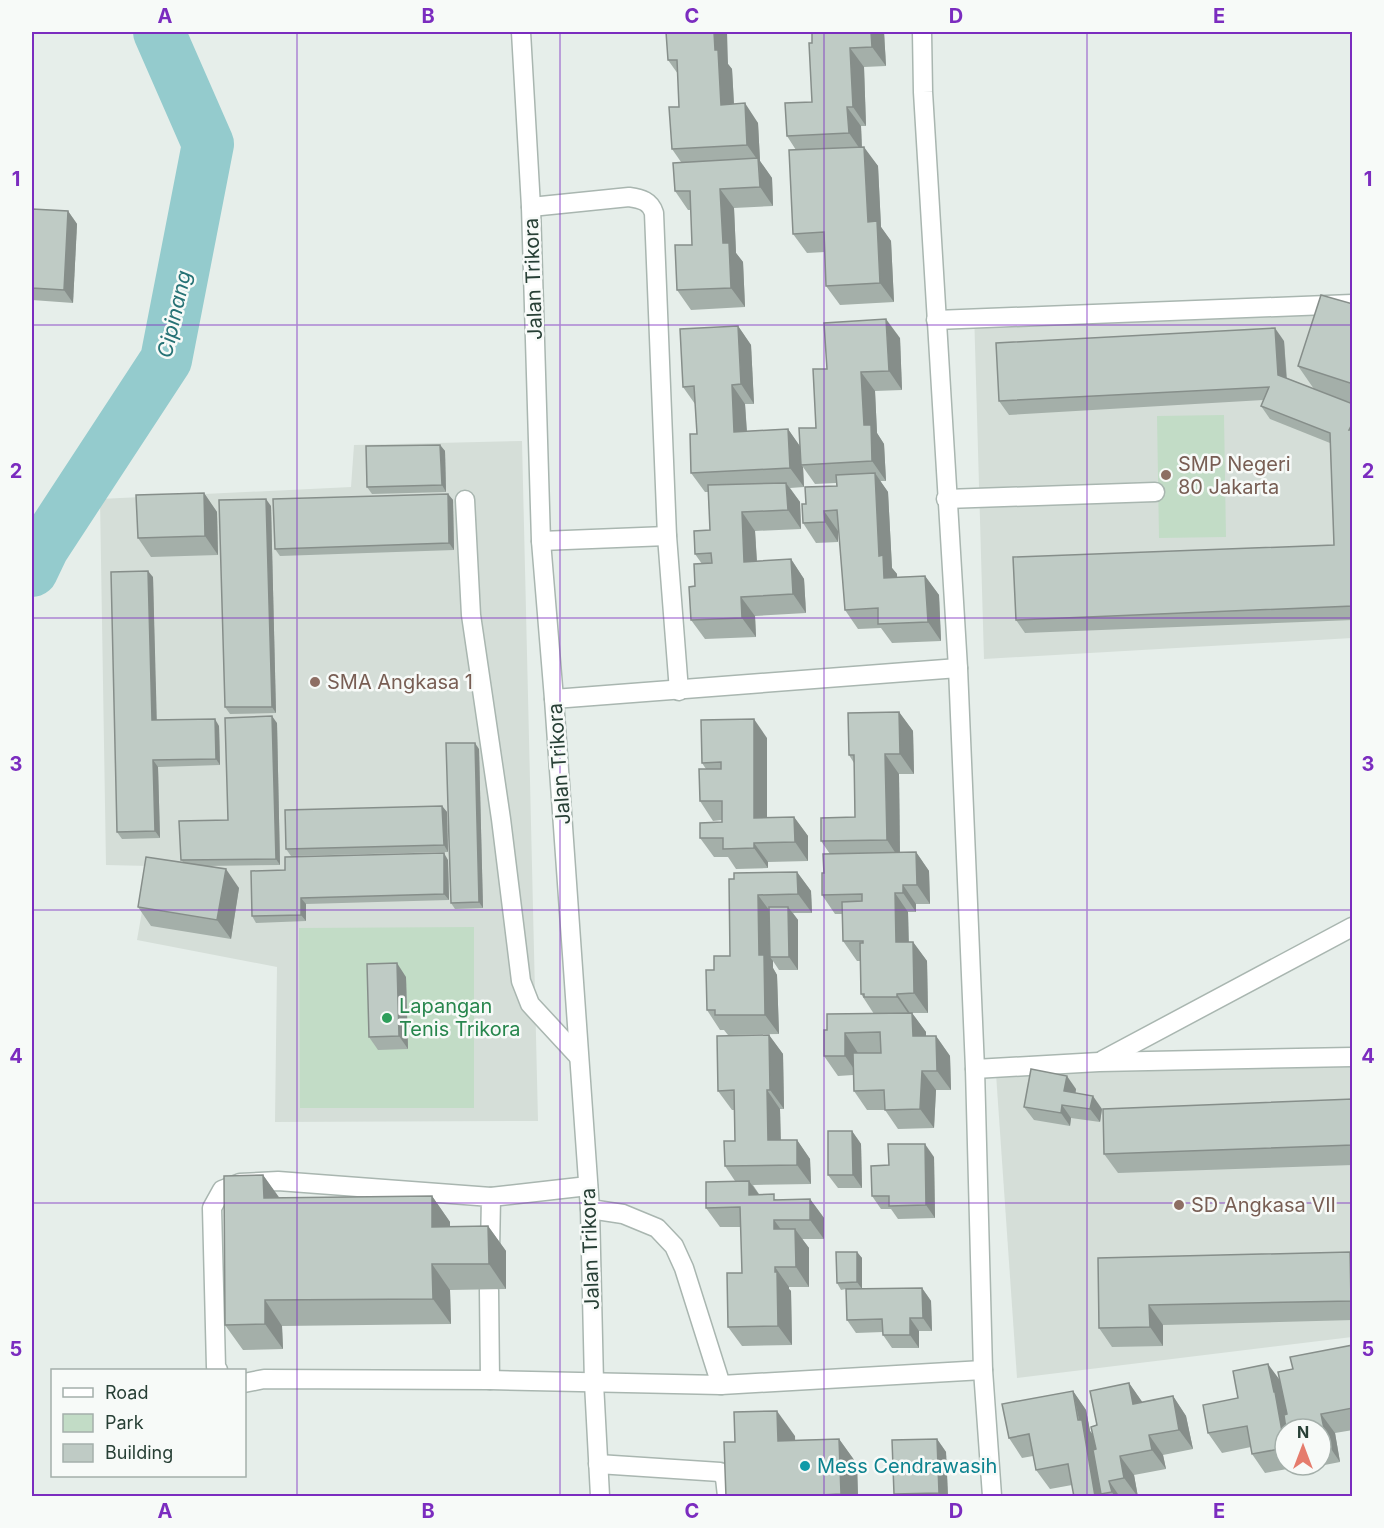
<svg xmlns="http://www.w3.org/2000/svg" width="1384" height="1528" viewBox="0 0 1384 1528" font-family="Inter,sans-serif">
<style>
.built{fill:#d5ded8}
.green{fill:#c2dcc6}
.lines{fill:none;stroke-linecap:round;stroke-linejoin:round}
.river{stroke:#94cbcd;stroke-width:52}
.minor-casing{stroke:#a9b6b0;stroke-width:21}
.minor{stroke:#fff;stroke-width:18}
.wall{fill:#a4afa9}
.shaded-wall{fill:#868e8a}
.building{fill:#bfcbc5;stroke:#868e8a;stroke-width:1.5}
.grid{fill:none;stroke:#7b2cbf;stroke-width:1.5;stroke-opacity:0.55}
.education-dot{fill:#8d6e63;stroke:#f7faf8;stroke-width:2}
.leisure-dot{fill:#2e9e5b;stroke:#f7faf8;stroke-width:2}
.culture-dot{fill:#0f9aa8;stroke:#f7faf8;stroke-width:2}
.labels{text-anchor:middle;dominant-baseline:central;stroke-width:5;stroke-linejoin:round;paint-order:stroke}
.street-label{font-size:20px;fill:#273f35;stroke:#f7faf8}
.education-label{font-size:20px;fill:#785e54;stroke:#f7faf8;text-anchor:start}
.leisure-label{font-size:20px;fill:#27864d;stroke:#f7faf8;text-anchor:start}
.culture-label{font-size:20px;fill:#0d838f;stroke:#f7faf8;text-anchor:start}
.water-label{font-size:21px;font-style:italic;fill:#267275;stroke:#f7faf8}
.neatline{fill:none;stroke:#7b2cbf;stroke-width:2}
.grid-label{font-size:20px;text-anchor:middle;font-weight:bold;fill:#7b2cbf}
</style>
<rect width="100%" height="100%" fill="#e6eeea"/>
<g class="built">
<polygon points="1352,302 1352,638 984,659 974,311"/>
<polygon points="522,441 538,1121 275,1122 277,967 137,940 150,866 106,865 100,499 351,487 354,445"/>
<polygon points="1352,1067 1352,1337 1017,1378 996,1074"/>
</g>
<g class="green">
<polygon points="1224,415 1226,537 1159,538 1157,416"/>
<polygon points="474,927 474,1108 300,1108 299,928"/>
</g>
<g class="lines">
<polyline class="river" points="32,571 43,548 166,360 208,144 159,32"/>
<defs>
<g id="minor">
<polyline points="521,32 531,207 541,541 554,699 590,1209 594,1383 600,1496"/>
<polyline points="922,32 923,92 958,668 975,1069 983,1370 992,1496"/>
<path d="M531,207l98,-10c13,2 21,4 25,16l13,323 12,155"/>
<polyline points="936,320 1352,304"/>
<polyline points="946,499 1155,492"/>
<polyline points="465,500 471,615 501,819 521,981 530,1004 578,1056"/>
<polyline points="541,541 667,536"/>
<polyline points="554,699 958,668"/>
<polyline points="1103,1060 1352,927"/>
<polyline points="975,1069 1099,1062 1352,1057"/>
<polyline points="491,1197 588,1186"/>
<polyline points="590,1209 623,1214 657,1228 674,1246 684,1268 721,1385"/>
<polyline points="489,1290 490,1380"/>
<polyline points="218,1370 216,1367 212,1208 222,1190 240,1183 278,1181 491,1197 490,1251"/>
<polyline points="244,1383 264,1379 490,1380 721,1385 983,1370"/>
<polyline points="598,1464 720,1472 725,1478 727,1496"/>
</g>
</defs>
<use href="#minor" class="minor-casing"/>
<use href="#minor" class="minor"/>
</g>
<g class="wall">
<polygon points="666,32 728,64 732,69 734,104 758,123 760,161 772,178 773,206 734,208 736,253 743,262 745,307 691,310 677,290 692,245 691,210 688,210 675,191 681,162 672,149 679,107 678,74 668,60"/>
<polygon points="884,32 886,66 864,67 866,126 861,126 862,147 878,166 881,227 891,241 894,302 840,305 826,286 825,252 807,253 793,234 796,150 787,136 812,102 812,43"/>
<polygon points="32,209 68,211 77,224 73,303 32,300"/>
<polygon points="1353,304 1353,403 1338,399 1353,404 1353,620 1025,633 1016,620 1334,545 1330,443 1270,419 1261,406 1263,400 1009,415 999,401 1284,341 1287,378 1314,389 1298,366"/>
<polygon points="738,326 751,345 754,404 745,404 747,431 788,429 800,447 816,428 827,369 900,338 902,390 875,391 877,433 884,444 886,481 880,481 888,492 892,568 897,574 897,577 925,576 939,595 941,641 892,643 881,628 858,629 845,610 839,531 838,531 838,542 816,543 803,523 806,504 837,486 836,483 815,484 803,467 804,487 790,488 800,502 801,529 755,531 757,561 791,559 804,579 806,613 755,616 756,637 705,639 691,620 695,586 702,564 695,554 710,530 708,492 705,492 691,473 697,434 695,404 683,387"/>
<polygon points="440,445 445,451 446,492 372,494 367,487"/>
<polygon points="204,493 217,512 218,555 151,557 138,538"/>
<polygon points="448,494 453,500 454,550 280,556 275,549"/>
<polygon points="271,506 276,713 230,714 225,707"/>
<polygon points="153,577 156,720 219,726 220,765 158,767 160,838 122,839 117,832"/>
<polygon points="899,712 913,731 914,774 899,774 900,852 916,852 929,871 930,904 916,904 916,912 908,912 909,942 913,942 927,961 928,1013 912,1013 926,1032 926,1036 936,1036 950,1056 951,1090 936,1090 934,1128 898,1129 885,1110 867,1110 854,1091 853,1075 838,1076 824,1056 827,1030 874,1014 861,994 860,961 857,961 843,941 843,914 835,914 822,895 824,873 830,854 821,841 855,817 854,763 849,755"/>
<polygon points="277,723 280,865 206,866 239,888 231,939 151,926 138,907 183,862 181,860 228,820"/>
<polygon points="767,738 767,817 794,817 808,836 808,861 768,862 768,868 736,869 728,857 714,857 700,838 722,822 722,820 713,821 700,801 706,769 702,763"/>
<polygon points="479,749 483,908 455,909 451,903"/>
<polygon points="442,806 447,812 448,852 291,856 286,849"/>
<polygon points="448,860 449,900 306,904 306,921 256,923 252,916 285,870"/>
<polygon points="797,872 811,891 812,913 793,913 798,920 798,970 779,970 773,961 773,968 777,975 779,1034 728,1035 724,1030 720,1030 707,1010 714,970 730,956 734,879"/>
<polygon points="406,977 408,1049 378,1050 369,1037"/>
<polygon points="769,1035 783,1054 784,1109 780,1109 781,1140 797,1140 810,1159 811,1184 753,1185 759,1194 778,1200 810,1199 824,1218 824,1239 802,1239 809,1248 809,1287 789,1287 789,1289 791,1291 792,1345 742,1346 728,1327 742,1273 741,1227 720,1227 706,1208 735,1181 725,1166 735,1141 734,1110 732,1110 718,1091"/>
<polygon points="1076,1089 1075,1093 1102,1109 1100,1122 1071,1118 1070,1126 1034,1120 1024,1107"/>
<polygon points="1353,1099 1353,1165 1118,1173 1104,1154"/>
<polygon points="852,1131 861,1144 862,1188 838,1188 828,1175"/>
<polygon points="934,1157 935,1218 898,1219 891,1209 881,1209 872,1196 889,1165"/>
<polygon points="263,1175 279,1198 432,1196 450,1222 450,1227 488,1226 506,1251 506,1289 450,1290 451,1324 282,1326 283,1349 243,1350 225,1325"/>
<polygon points="857,1252 862,1258 862,1289 922,1288 931,1301 932,1331 919,1331 919,1348 892,1348 883,1335 883,1332 856,1333 847,1320 846,1289 841,1290 837,1283"/>
<polygon points="1350,1252 1353,1255 1353,1320 1163,1325 1163,1346 1112,1347 1099,1328 1098,1258"/>
<polygon points="1353,1345 1353,1430 1335,1433 1340,1462 1304,1469 1301,1465 1321,1465 1321,1429 1285,1429 1285,1465 1298,1465 1299,1467 1265,1473 1252,1454 1251,1447 1222,1453 1208,1433 1238,1398 1280,1381 1293,1369"/>
<polygon points="1129,1383 1142,1402 1173,1396 1186,1416 1193,1449 1163,1455 1166,1469 1134,1475 1138,1497 1074,1497 1072,1485 1050,1489 1036,1470 1033,1456 1022,1458 1009,1438 1073,1391 1086,1410 1090,1431 1093,1435 1097,1425"/>
<polygon points="795,1436 795,1440 839,1439 857,1464 858,1497 726,1497"/>
<polygon points="937,1439 946,1452 948,1497 896,1497 894,1494"/>
</g>
<g class="shaded-wall">
<polygon points="714,32 727,32 728,64 732,69 735,124 721,105 715,50"/>
<polygon points="871,32 884,32 886,66 872,47"/>
<polygon points="850,48 864,67 866,126 853,107"/>
<polygon points="745,103 758,123 760,161 772,178 773,206 760,187 759,162 747,145"/>
<polygon points="847,107 861,126 862,152 849,133"/>
<polygon points="864,147 878,166 881,227 891,241 894,302 880,283 868,222"/>
<polygon points="720,189 734,208 736,253 743,262 745,307 731,288 723,243"/>
<polygon points="68,211 77,224 73,303 64,290"/>
<polygon points="886,319 900,338 902,390 889,371"/>
<polygon points="738,326 751,345 754,404 741,384"/>
<polygon points="1275,328 1284,341 1287,388 1278,375"/>
<polygon points="861,372 875,391 877,433 884,444 886,481 872,461 864,425"/>
<polygon points="732,385 745,404 748,451 734,432"/>
<polygon points="788,429 802,449 801,465 803,467 804,487 790,468"/>
<polygon points="440,445 445,451 446,492 442,485"/>
<polygon points="875,473 888,492 892,568 897,574 898,597 884,578 879,556"/>
<polygon points="786,483 800,502 801,529 788,510"/>
<polygon points="204,493 217,512 218,555 205,536"/>
<polygon points="448,494 453,500 454,550 449,543"/>
<polygon points="266,499 271,506 276,713 272,707"/>
<polygon points="824,511 838,531 838,542 825,522"/>
<polygon points="742,512 755,531 758,581 744,562"/>
<polygon points="791,559 804,579 806,613 793,594"/>
<polygon points="148,571 153,577 157,727 152,720"/>
<polygon points="925,576 939,595 941,641 928,622"/>
<polygon points="741,597 755,616 756,637 742,618"/>
<polygon points="899,712 913,731 914,774 900,754"/>
<polygon points="272,716 277,723 280,865 276,859"/>
<polygon points="215,719 219,726 220,765 216,759"/>
<polygon points="754,719 767,738 767,837 754,818"/>
<polygon points="475,743 479,749 483,908 479,902"/>
<polygon points="885,754 899,774 900,860 887,840"/>
<polygon points="153,760 158,767 160,838 155,831"/>
<polygon points="442,806 447,812 448,852 444,845"/>
<polygon points="794,817 808,836 808,861 795,842"/>
<polygon points="754,843 768,862 768,868 754,848"/>
<polygon points="916,852 929,871 930,904 917,885"/>
<polygon points="444,853 448,860 449,900 444,894"/>
<polygon points="226,869 239,888 231,939 217,920"/>
<polygon points="797,872 811,891 812,913 798,894"/>
<polygon points="903,885 916,904 916,912 903,893"/>
<polygon points="895,893 908,912 909,962 896,942"/>
<polygon points="758,895 772,914 770,957 773,961 773,968 777,975 779,1034 765,1015 759,955"/>
<polygon points="301,898 306,904 306,921 301,915"/>
<polygon points="788,907 798,920 798,970 789,957"/>
<polygon points="913,942 927,961 928,1013 914,993"/>
<polygon points="397,963 406,977 408,1049 399,1036"/>
<polygon points="897,994 910,1013 910,1016 897,997"/>
<polygon points="912,1013 926,1032 926,1056 913,1036"/>
<polygon points="845,1033 858,1053 858,1075 845,1056"/>
<polygon points="769,1035 783,1054 784,1109 770,1090"/>
<polygon points="936,1036 950,1056 951,1090 937,1071"/>
<polygon points="922,1071 936,1090 934,1128 920,1109"/>
<polygon points="1067,1076 1076,1089 1074,1104 1064,1091"/>
<polygon points="767,1090 780,1109 781,1160 768,1140"/>
<polygon points="1093,1096 1102,1109 1100,1122 1090,1109"/>
<polygon points="1062,1105 1071,1118 1070,1126 1061,1113"/>
<polygon points="852,1131 861,1144 862,1188 853,1175"/>
<polygon points="797,1140 810,1159 811,1184 797,1165"/>
<polygon points="925,1144 934,1157 935,1218 926,1205"/>
<polygon points="263,1175 281,1200 264,1198"/>
<polygon points="749,1181 763,1200 749,1195"/>
<polygon points="432,1196 450,1222 450,1252 432,1227"/>
<polygon points="810,1199 824,1218 824,1239 810,1220"/>
<polygon points="774,1220 788,1239 774,1229"/>
<polygon points="488,1226 506,1251 506,1289 489,1264"/>
<polygon points="795,1229 809,1248 809,1287 796,1267"/>
<polygon points="857,1252 862,1258 862,1289 857,1282"/>
<polygon points="1350,1252 1353,1255 1353,1302 1351,1301"/>
<polygon points="432,1264 450,1290 451,1324 433,1299"/>
<polygon points="775,1267 789,1287 789,1289 791,1291 792,1345 778,1326"/>
<polygon points="922,1288 931,1301 932,1331 923,1318"/>
<polygon points="265,1300 282,1326 283,1349 265,1324"/>
<polygon points="1149,1305 1163,1325 1163,1346 1150,1327"/>
<polygon points="910,1318 919,1331 919,1348 910,1335"/>
<polygon points="1268,1364 1282,1383 1292,1429 1285,1429 1285,1447"/>
<polygon points="1129,1383 1143,1403 1133,1404"/>
<polygon points="1073,1391 1086,1410 1090,1431 1096,1439 1101,1494 1103,1497 1095,1496"/>
<polygon points="1173,1396 1186,1416 1193,1449 1179,1430"/>
<polygon points="777,1411 795,1436 796,1466 778,1441"/>
<polygon points="1321,1414 1335,1433 1340,1462 1327,1443"/>
<polygon points="1149,1435 1163,1455 1166,1469 1152,1450"/>
<polygon points="839,1439 857,1464 858,1497 842,1497 841,1494"/>
<polygon points="937,1439 946,1452 948,1497 941,1497 939,1493"/>
<polygon points="1120,1456 1134,1475 1138,1497 1124,1478"/>
<polygon points="1109,1481 1120,1497 1115,1497 1112,1492"/>
</g>
<g class="building">
<polygon points="666,32 714,32 715,50 718,50 721,105 745,103 747,145 672,149 669,107 679,107 677,60 668,60"/>
<polygon points="812,32 871,32 872,47 850,48 853,107 847,107 849,133 787,136 785,103 812,102 809,43 812,43"/>
<polygon points="864,147 868,222 877,221 880,283 826,286 824,232 793,234 789,150"/>
<polygon points="758,158 760,187 720,189 723,243 729,243 731,288 677,290 675,245 692,245 690,191 675,191 673,163"/>
<polygon points="32,209 68,211 64,290 32,288"/>
<polygon points="1321,295 1353,304 1353,384 1298,366"/>
<polygon points="886,319 889,371 861,372 864,425 871,425 872,461 801,465 799,428 816,428 813,369 827,369 824,323"/>
<polygon points="738,326 741,384 732,385 734,432 788,429 790,468 691,473 690,434 697,434 694,386 683,387 680,329"/>
<polygon points="1275,328 1278,375 1353,404 1353,422 1349,430 1353,430 1353,606 1016,620 1013,557 1334,545 1330,433 1261,406 1269,387 999,401 996,343"/>
<polygon points="440,445 442,485 367,487 366,446"/>
<polygon points="875,473 879,556 883,555 884,578 925,576 928,622 878,624 878,608 845,610 837,510 824,511 825,522 803,523 802,504 806,504 805,487 837,486 836,475"/>
<polygon points="786,483 788,510 742,512 744,562 791,559 793,594 741,597 742,618 691,620 689,587 695,586 694,564 712,563 711,553 695,554 694,531 710,530 708,485"/>
<polygon points="204,493 205,536 138,538 136,495"/>
<polygon points="448,494 449,543 275,549 273,499"/>
<polygon points="266,499 272,707 225,707 219,500"/>
<polygon points="148,571 152,720 215,719 216,759 153,760 155,831 117,832 111,572"/>
<polygon points="899,712 900,754 885,754 887,840 821,841 821,818 855,817 854,755 849,755 848,713"/>
<polygon points="272,716 276,859 181,860 179,821 228,820 225,718"/>
<polygon points="754,719 754,818 794,817 795,842 754,843 754,848 723,849 723,838 700,838 700,823 722,822 722,801 700,801 699,769 721,769 721,762 702,763 701,720"/>
<polygon points="446,743 475,743 479,902 451,903"/>
<polygon points="442,806 444,845 286,849 285,810"/>
<polygon points="916,852 917,885 903,885 903,893 895,893 896,942 913,942 914,993 897,994 897,997 864,997 864,994 861,994 860,943 863,943 863,941 843,941 842,902 862,901 862,894 822,895 822,873 824,873 823,854"/>
<polygon points="444,853 444,894 301,898 301,915 252,916 251,871 285,870 285,857"/>
<polygon points="146,857 226,869 217,920 138,907"/>
<polygon points="797,872 798,894 758,895 759,955 764,955 765,1015 715,1015 715,1010 707,1010 706,970 714,970 714,956 730,956 729,879 734,879 734,873"/>
<polygon points="769,907 788,907 789,957 770,957"/>
<polygon points="397,963 399,1036 369,1037 367,964"/>
<polygon points="912,1013 913,1036 936,1036 937,1071 922,1071 920,1109 885,1110 884,1090 854,1091 853,1053 881,1053 880,1032 845,1033 845,1056 824,1056 824,1030 827,1030 827,1014"/>
<polygon points="769,1035 770,1090 767,1090 768,1140 797,1140 797,1165 725,1166 724,1141 735,1141 734,1090 718,1091 717,1036"/>
<polygon points="1031,1069 1067,1076 1064,1091 1093,1096 1090,1109 1062,1105 1061,1113 1024,1107"/>
<polygon points="1353,1099 1353,1145 1104,1154 1103,1109"/>
<polygon points="828,1131 852,1131 853,1175 828,1175"/>
<polygon points="888,1144 925,1144 926,1205 889,1206 889,1196 872,1196 871,1166 889,1165"/>
<polygon points="263,1175 264,1198 432,1196 432,1227 488,1226 489,1264 432,1264 433,1299 265,1300 265,1324 225,1325 224,1176"/>
<polygon points="749,1181 749,1195 774,1194 774,1200 810,1199 810,1220 774,1220 774,1229 795,1229 796,1267 775,1267 775,1272 777,1272 778,1326 728,1327 727,1273 742,1273 740,1207 706,1208 706,1182"/>
<polygon points="836,1252 857,1252 857,1282 837,1283"/>
<polygon points="1350,1252 1351,1301 1149,1305 1150,1327 1099,1328 1098,1258"/>
<polygon points="922,1288 923,1318 910,1318 910,1335 883,1335 882,1319 847,1320 846,1289"/>
<polygon points="1353,1345 1353,1408 1321,1414 1327,1443 1321,1444 1321,1429 1286,1429 1284,1415 1287,1414 1278,1372 1293,1369 1290,1357"/>
<polygon points="1268,1364 1274,1392 1275,1392 1285,1448 1252,1454 1247,1426 1208,1433 1203,1405 1238,1398 1233,1371"/>
<polygon points="1129,1383 1133,1404 1173,1396 1179,1430 1149,1435 1152,1450 1120,1456 1124,1478 1109,1481 1112,1492 1101,1494 1093,1450 1096,1449 1091,1427 1097,1425 1090,1391"/>
<polygon points="1073,1391 1078,1420 1082,1420 1095,1496 1074,1497 1068,1464 1036,1470 1029,1434 1009,1438 1002,1404"/>
<polygon points="777,1411 778,1441 839,1439 841,1494 780,1497 726,1497 724,1442 735,1442 734,1412"/>
<polygon points="937,1439 939,1493 894,1494 892,1440"/>
</g>
<path class="grid" d="M297,32v1464M560,32v1464M824,32v1464M1087,32v1464M32,325h1320M32,618h1320M32,910h1320M32,1203h1320"/>
<g class="education-dot">
<circle cx="1166" cy="475" r="6"/>
<circle cx="315" cy="682" r="6"/>
<circle cx="1179" cy="1205" r="6"/>
</g>
<circle class="leisure-dot" cx="387" cy="1018" r="6"/>
<circle class="culture-dot" cx="805" cy="1466" r="6"/>
<g class="labels">
<g class="street-label">
<text transform="translate(533 279) rotate(-92)">Jalan Trikora</text>
<text transform="translate(559 764) rotate(-94)">Jalan Trikora</text>
<text transform="translate(590 1249) rotate(-92)">Jalan Trikora</text>
</g>
<g class="education-label">
<text x="1178" y="464">SMP Negeri<tspan x="1178" dy="23">80 Jakarta</tspan></text>
<text x="327" y="682">SMA Angkasa 1</text>
<text x="1191" y="1205">SD Angkasa VII</text>
</g>
<g class="leisure-label">
<text x="399" y="1006">Lapangan<tspan x="399" dy="23">Tenis Trikora</tspan></text>
</g>
<g class="culture-label">
<text x="817" y="1466">Mess Cendrawasih</text>
</g>
<g class="water-label">
<text transform="translate(174 314) rotate(-77)">Cipinang</text>
</g>
</g>
<rect width="1384" height="1528" fill="none" stroke="#f7faf8" stroke-width="66"/>
<rect x="51" y="1369" width="195" height="108" fill="#f7faf8" stroke="#a4afaa" stroke-width="1.5"/>
<rect x="63" y="1388" width="30" height="9" fill="#ffffff" stroke="#a4afaa" stroke-width="1.5"/>
<text x="105" y="1399" font-size="18" fill="#273f35">Road</text>
<rect x="63" y="1414" width="30" height="18" fill="#c2dcc6" stroke="#a4afaa" stroke-width="1.5"/>
<text x="105" y="1429" font-size="18" fill="#273f35">Park</text>
<rect x="63" y="1444" width="30" height="18" fill="#bfcbc5" stroke="#a4afaa" stroke-width="1.5"/>
<text x="105" y="1459" font-size="18" fill="#273f35">Building</text>
<g transform="translate(1303 1447)"><circle r="28" fill="#f7faf8" stroke="#a4afaa" stroke-width="1.5"/>
<path d="M0-4.5L10 22L0 15L-10 22Z" fill="#e57c6d"/>
<text y="-9" font-size="16" font-weight="bold" text-anchor="middle" fill="#273f35">N</text>
</g>
<rect x="33" y="33" width="1318" height="1462" class="neatline"/>
<g class="grid-label">
<text x="165" y="23">A</text>
<text x="428" y="23">B</text>
<text x="692" y="23">C</text>
<text x="956" y="23">D</text>
<text x="1219" y="23">E</text>
<text x="16" y="186">1</text>
<text x="1368" y="186">1</text>
<text x="16" y="478">2</text>
<text x="1368" y="478">2</text>
<text x="16" y="771">3</text>
<text x="1368" y="771">3</text>
<text x="16" y="1063">4</text>
<text x="1368" y="1063">4</text>
<text x="16" y="1356">5</text>
<text x="1368" y="1356">5</text>
<text x="165" y="1518">A</text>
<text x="428" y="1518">B</text>
<text x="692" y="1518">C</text>
<text x="956" y="1518">D</text>
<text x="1219" y="1518">E</text>
</g>
</svg>
